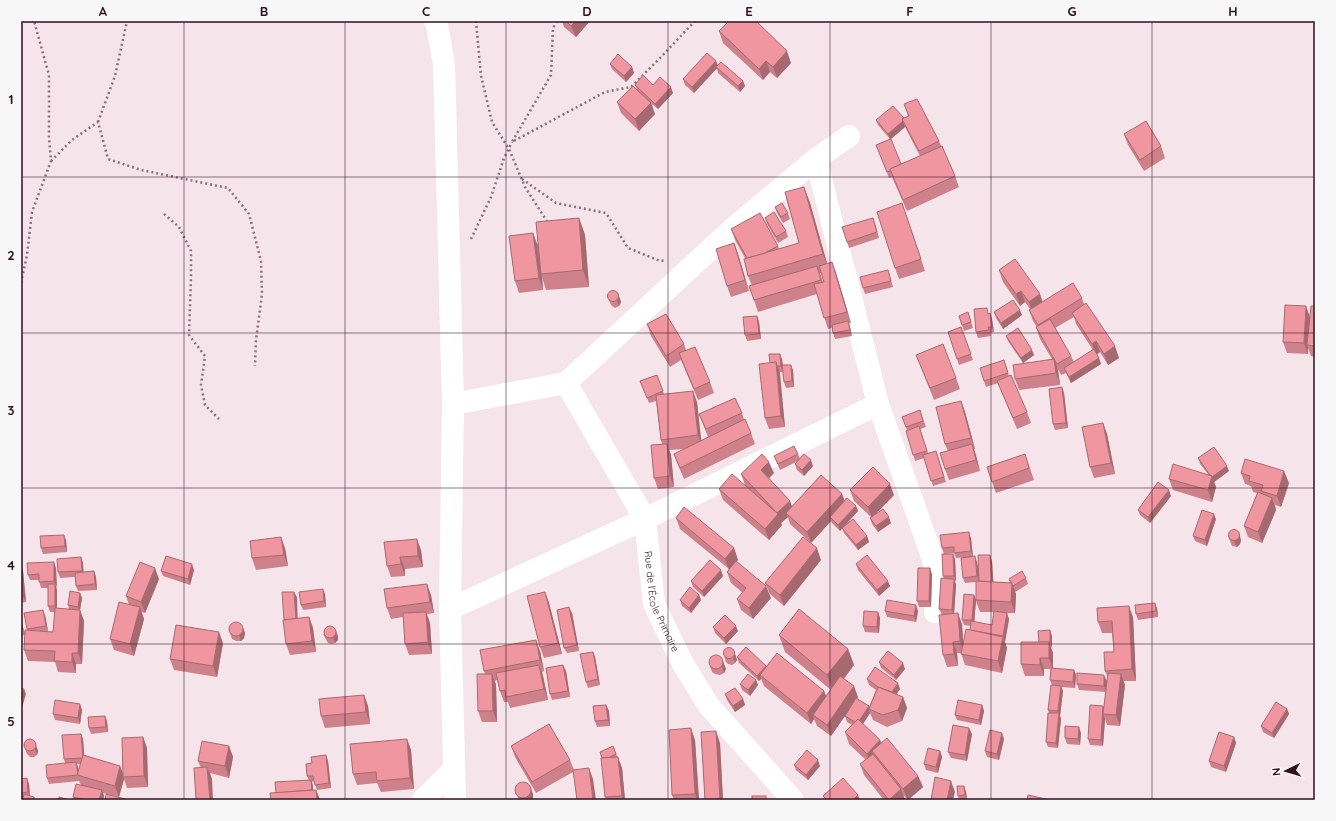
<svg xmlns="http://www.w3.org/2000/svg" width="1336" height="821" viewBox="0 0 1336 821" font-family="Quicksand,sans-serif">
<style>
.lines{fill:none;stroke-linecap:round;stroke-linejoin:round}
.path{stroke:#8a717c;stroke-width:2.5;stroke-dasharray:2 3;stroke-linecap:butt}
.minor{stroke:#fff;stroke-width:22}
.wall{fill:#ce818a;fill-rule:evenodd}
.shaded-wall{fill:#a76970}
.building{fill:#ef96a0;stroke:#a76970}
.grid{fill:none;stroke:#2f111f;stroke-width:1;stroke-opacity:0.55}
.labels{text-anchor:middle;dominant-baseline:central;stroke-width:3;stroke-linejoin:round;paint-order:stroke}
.street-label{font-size:10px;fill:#2f111f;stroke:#f7f7f7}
.neatline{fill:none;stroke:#2f111f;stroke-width:1.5}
.grid-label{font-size:13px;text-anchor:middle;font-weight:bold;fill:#2f111f}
</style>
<rect width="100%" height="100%" fill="#f6e4eb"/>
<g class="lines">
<g class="path">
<polyline points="476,21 481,76 492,122 509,149 525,187 548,223"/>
<polyline points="557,21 553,28 551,75 512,142 605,92 631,87 661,57 695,21"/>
<polyline points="98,122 115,76 127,21"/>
<polyline points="51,161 72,140 98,122 108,159 141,170 228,188 249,214 261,261 262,294 256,340 255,366"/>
<polyline points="522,179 556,203 606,213 628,248 660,261 666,260"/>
<polyline points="164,214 179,227 191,251 191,277 189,335 205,356 201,385 205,405 219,419"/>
<polyline points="471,239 491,197 504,158 512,142"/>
<polyline points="21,283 27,255 32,212 51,161 49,137 49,75 34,21"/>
</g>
<g class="minor">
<polyline points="435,21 437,25 444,64 453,404 450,609 455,800"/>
<path id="s1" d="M566,383l79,136 9,85 29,60 26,42 84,94"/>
<polyline points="453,404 566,383 731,230 816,159 849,136"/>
<polyline points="878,404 933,559 937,585 935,612"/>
<polyline points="450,609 645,519 878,404 816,159"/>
<polyline points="423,800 454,769"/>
</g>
</g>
<g class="wall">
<polygon points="562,21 590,21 576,37 564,27"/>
<polygon points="719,31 791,63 777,78 770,72 763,80 723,43"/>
<polygon points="716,61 718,65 743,81 745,86 740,92 718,73 717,68 694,93 685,85 683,79"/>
<polygon points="610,64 632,67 634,73 626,82 612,69"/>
<polygon points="635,85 653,85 673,93 658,109 648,101 651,103 655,114 639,131 621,113 617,102 637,90"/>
<path d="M904,104l35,37 16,35 4,11 -52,24 -15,-34 -3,1 -13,-33 14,-6 -12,-14 -2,-5 28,-2 4,-2zM905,127l15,29 -19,8 -11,-25z"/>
<polygon points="1124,134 1161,146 1165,158 1144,171 1128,145"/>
<path d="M804,187l6,16 17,61 5,-2 4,11 15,50h-2l3,13 -17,3 -2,-6 -1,-5 -4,1 -11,-35 -59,18 -4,-12 -2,-14 -4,-10 -3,-18 -10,-18 -4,-11 47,17 1,3 20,-6 -13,-46zM820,273h1l3,9h-1z"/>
<polygon points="775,207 788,213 790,219 783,223 777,213"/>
<polygon points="906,214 925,271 899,279 895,268"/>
<polygon points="579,218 585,235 589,287 546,290 542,277 543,290 519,293 515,281 533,233 537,244"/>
<polygon points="765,218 786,231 788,237 778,243 767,224"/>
<polygon points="875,223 879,238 849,248 842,227"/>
<polygon points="734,243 738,254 749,291 731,297 727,286"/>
<polygon points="888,270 893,287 865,294 863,288"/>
<path d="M999,270l41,24 2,8 40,-4 2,6 35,54 -11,7 -8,-13 -3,2 4,10 -30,19 -5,-10 -5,2 -4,-8 1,3 2,15 -41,5 -4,-11 37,-20 -12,-20 -4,-12h1l-4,-6 -4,-11 1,-1 -5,-7 -5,4 -17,-24zM1074,317l2,7 17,26 -19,12 -3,-6 -16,-28z"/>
<polygon points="618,293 621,302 619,306 615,308 611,305 609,300"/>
<polygon points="1315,306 1315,357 1311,356 1308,348 1308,354 1287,353 1283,342 1310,317"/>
<polygon points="968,312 973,328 964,331 959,316"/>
<polygon points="994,312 1022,315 1003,329 996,318"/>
<polygon points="990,313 992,319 994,332 990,333 991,336 978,338 976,332 989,314"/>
<polygon points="757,316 759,322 761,339 747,341 745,335"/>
<polygon points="647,324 684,344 686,350 710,382 714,393 698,400 681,360 670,367 651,336"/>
<polygon points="961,327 973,360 959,365 948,332"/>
<polygon points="1006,336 1034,355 1023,363 1008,341"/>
<polygon points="916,355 956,378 960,389 934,400"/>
<polygon points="782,359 783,365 793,370 794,387 786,388 784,382 783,372 779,372 785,427 769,429 765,418 770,363"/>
<polygon points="1006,366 1009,376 1027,412 1031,423 1017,429 998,383 986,387 984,381"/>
<polygon points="657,375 664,394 697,402 701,441 708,437 699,414 742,413 744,420 751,433 755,444 684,479 678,465 674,454 684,449 669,450 671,455 674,487 658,489 654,478 662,444 661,440 656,401 649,403 640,381"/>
<polygon points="1062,387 1064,393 1068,428 1055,430 1053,424"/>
<polygon points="961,401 965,412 975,449 974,449 980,471 949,480 945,469 948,451 945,444"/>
<polygon points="920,410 926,427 920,429 928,453 936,451 946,482 933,486 924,458 915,461 907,430 902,417"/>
<polygon points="1103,423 1107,434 1115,474 1094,478 1090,467"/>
<polygon points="798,454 800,459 813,466 804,476 797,470 795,464 798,461 780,470 774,456"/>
<polygon points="1025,454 1034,480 996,493 987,467"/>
<polygon points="1198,458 1229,471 1214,482 1216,487 1212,502 1173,490 1169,479 1208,474 1200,464"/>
<polygon points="774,473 769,478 790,501 792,507 842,494 845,501 856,506 858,511 845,525 867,536 869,542 858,550 844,533 842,528 840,531 832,523 831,521 811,543 790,524 788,517 781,523 782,525 769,540 723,500 719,489 748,488 745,485 741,474"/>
<polygon points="1241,473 1289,483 1281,507 1275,505 1276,510 1262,543 1248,537 1244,526 1257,493 1253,492 1251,486 1245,484"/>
<polygon points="850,490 894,495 874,515 891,523 878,532 872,524 870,518 871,517 854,501"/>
<polygon points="1171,496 1150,523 1140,515 1138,510"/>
<polygon points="676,518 734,548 738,560 736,562 771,598 753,619 741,610 737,599 743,593 731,583 727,572 729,569 680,529"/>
<polygon points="1216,519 1207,546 1195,541 1193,536"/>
<polygon points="1239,534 1241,540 1240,544 1237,547 1232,546 1228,536"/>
<polygon points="971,538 973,557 956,558 954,553 944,554 942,548"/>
<polygon points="66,540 67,552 43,554 41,548"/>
<polygon points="384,542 421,550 423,567 405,569 405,576 391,577 387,566"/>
<polygon points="285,548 288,566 256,570 252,558"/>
<path d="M953,554l2,5 1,22h-1l1,4 -2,28 8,11 1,17 7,-11 1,-4 -7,-1 -2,-5 12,-25 2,5v-18l-11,1 -2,-5 14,-16 2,19 13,-20 1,21 17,1 -1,-4 17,-1 2,6 -13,8 -1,-2 2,4 -1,19h-9l3,6 -4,23 2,6 -5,25 -37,-8 -4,-12h-4l1,13 -11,1 -4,-12 -1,-40 -3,-6 5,-30 -1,-3zM976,601l4,11h14l-2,13 -18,-3z"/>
<polygon points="81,557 83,563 83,572 94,571 96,577 97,590 78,591 76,586 75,577 60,578 58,572"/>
<polygon points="821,560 784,606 770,594 765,583"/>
<polygon points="856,564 890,586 879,596 858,570"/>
<polygon points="21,565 23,571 26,602 21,603"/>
<polygon points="56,568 57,608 69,609 68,605 80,593 82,598 80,610 84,621 82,664 76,664 76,673 58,672 55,662 28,661 24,650 25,635 21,636 21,622 25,633 27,631 27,629 45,615 48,631 45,632 53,632 55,612 50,612 48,606 48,588 41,588 39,580 30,580 28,575"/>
<polygon points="194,570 190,585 163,576 161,571"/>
<polygon points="932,574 931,607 919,607 917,601"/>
<polygon points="723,576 704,597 693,587 691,581"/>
<polygon points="159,579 145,613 141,612 144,619 134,656 114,650 110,639 129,605 126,596"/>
<polygon points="545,592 549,603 562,654 544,658 540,647"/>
<polygon points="325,594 326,607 303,610 301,605"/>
<polygon points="431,595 434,613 427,614 430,623 432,654 409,655 405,644 403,617 391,619 387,608"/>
<polygon points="699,595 701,600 691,613 682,606 680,600"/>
<polygon points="297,597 297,619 309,617 313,628 316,652 290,655 286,644"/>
<polygon points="1157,608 1158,617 1138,620 1136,614"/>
<polygon points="885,611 918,611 916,622 887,617"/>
<polygon points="878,612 880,618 879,633 865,632 863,626"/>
<polygon points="572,613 579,651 567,653 564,648"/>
<polygon points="1133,617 1136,681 1123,681 1125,685 1120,726 1107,725 1105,719 1103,746 1090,745 1088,739 1104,708 1108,678 1105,671 1114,652 1112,633 1102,633 1098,622"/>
<polygon points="713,627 738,631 726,644 715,633"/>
<polygon points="243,628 245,633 244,638 241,641 236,641 232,639 229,630"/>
<polygon points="323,634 338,636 338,640 335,643 331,644 328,643"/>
<polygon points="779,635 848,649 854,665 844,679 858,697 857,699 869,707 876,690 869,685 867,679 900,689 896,694 903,697 907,708 902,721 887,727 873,720 870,713 863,724 880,740 881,743 918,776 923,787 908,800 903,795 905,800 884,800 864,775 860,764 866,760 849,744 845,732 852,725 847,722 845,716 831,736 817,726 814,719 811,724 764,686 761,679 759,681 739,663 737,657 766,666 824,691 826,696 831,690 785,652"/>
<polygon points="1052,636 1052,647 1051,648 1053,653 1053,668 1074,670 1076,675 1075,688 1061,687 1063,691 1060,716 1061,719 1058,748 1048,747 1046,742 1049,713 1048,710 1052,685 1050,680 1051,669 1044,669 1044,676 1025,676 1021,664 1039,642"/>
<polygon points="223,643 217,677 174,670 170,659"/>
<polygon points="540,651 544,671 542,672 543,676 548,700 510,708 508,702 504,702 500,691 497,680 495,681 496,685 497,722 482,722 478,711 485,674 484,671"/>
<polygon points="734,651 737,660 735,663 732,665 728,664 726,662 724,656"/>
<polygon points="593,652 595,657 600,685 588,688 586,682"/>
<polygon points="722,659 726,669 724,673 720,675 715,674 712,672 710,666"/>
<polygon points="879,662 905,669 896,680 881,668"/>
<polygon points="566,671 570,697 552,700 550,694"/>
<polygon points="756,680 758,685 750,696 742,690 740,684"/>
<polygon points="1107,681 1106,692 1079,690 1077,684"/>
<polygon points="725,694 743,699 745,705 735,712 727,700"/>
<polygon points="364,695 368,706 370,724 325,728 321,716"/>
<polygon points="606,705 609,711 610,726 597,727 595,721"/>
<polygon points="982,705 984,711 981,725 957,720 955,715"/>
<polygon points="1287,709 1289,714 1274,738 1263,732 1261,726"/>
<polygon points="82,710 80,724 55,720 53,714"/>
<polygon points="107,721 108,732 91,734 89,728"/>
<polygon points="701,732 720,743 723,800 705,800"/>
<polygon points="1081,733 1080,745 1067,744 1065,738"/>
<path d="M81,734l2,5 1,16 36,11 3,8 20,-37 4,11 1,39 -21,1 -3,-9 -5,18 -16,-4 1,3 -1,4h-29l-1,-3 8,-12 -2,-4 -30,3 -2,-6 18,-15 -1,-4zM77,764h4l-2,7 -1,-4z"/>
<polygon points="972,734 967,761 951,758 948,752"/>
<polygon points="1234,737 1236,743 1226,772 1211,767 1209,761"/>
<polygon points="407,739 411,750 414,789 381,792 377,783 357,785 353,774"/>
<polygon points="1004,739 999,760 987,757 985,751"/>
<polygon points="695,740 699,800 674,800 672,795"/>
<polygon points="229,746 233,757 229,778 210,773 212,779 201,768 198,761"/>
<polygon points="511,746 570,760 574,770 593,779 573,772 536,793 515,757"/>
<polygon points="613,746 622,768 625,800 606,800 605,797 602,758 600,752"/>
<polygon points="37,748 38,751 37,755 34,757 30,757 27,754 25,749"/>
<polygon points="940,751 942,757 938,773 926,770 924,764"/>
<polygon points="326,755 328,761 331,788 317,790 314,781 312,782 313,786 313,790 316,790 320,800 271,800 276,793 309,780 307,776"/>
<polygon points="794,765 820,766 808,780 796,770"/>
<polygon points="21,779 29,784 30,796 34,797 35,800 23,800 23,799 21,799"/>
<polygon points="964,786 966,792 967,800 959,800 958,796"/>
<polygon points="515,791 533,794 533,799 532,800 519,800"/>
</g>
<g class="shaded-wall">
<polygon points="576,21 590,21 576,37 571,26"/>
<polygon points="787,51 791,63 777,78 773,67"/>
<polygon points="716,61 718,67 694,93 692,87"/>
<polygon points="766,61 770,72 763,80 759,69"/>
<polygon points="632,67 634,73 626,82 624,76"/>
<polygon points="743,81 745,86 740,92 738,86"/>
<polygon points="671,87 673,93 658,109 655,104"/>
<polygon points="651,103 655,114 639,131 635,119"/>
<polygon points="903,121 905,127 890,140 888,134"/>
<polygon points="804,187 810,203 829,270 823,254"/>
<polygon points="579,218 585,235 589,287 583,270"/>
<polygon points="533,233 537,244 541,274 542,277 543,290 539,278"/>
<polygon points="734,243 738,254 749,291 745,280"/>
<polygon points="832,262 836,273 851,323 847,312"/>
<polygon points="1021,291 1025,302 1020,306 1016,294"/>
<polygon points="1040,294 1044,306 1033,313 1029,302"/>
<polygon points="619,297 621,302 619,306 617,300"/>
<polygon points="1306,306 1310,317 1307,345 1308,348 1308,354 1304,343"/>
<polygon points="1020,310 1022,315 1003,329 1001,323"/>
<polygon points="990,313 992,319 994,332 992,327"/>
<polygon points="757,316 759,322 761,339 759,334"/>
<polygon points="848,321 850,327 852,336 850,330"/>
<polygon points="1096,341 1100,352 1096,355 1092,344"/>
<polygon points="1115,346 1119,358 1108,365 1104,354"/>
<polygon points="1032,350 1034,355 1023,363 1021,358"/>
<polygon points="780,354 782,359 783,372 781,366"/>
<polygon points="1099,358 1101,364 1071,383 1069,377"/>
<polygon points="1054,359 1058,370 1060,385 1056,373"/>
<polygon points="776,362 780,373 785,427 781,416"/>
<polygon points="791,365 793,370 794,387 792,381"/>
<polygon points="1062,387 1064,393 1068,428 1066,423"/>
<polygon points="693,391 697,402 702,447 698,435"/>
<polygon points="961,401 965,412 975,449 971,438"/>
<polygon points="1103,423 1107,434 1115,474 1111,463"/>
<polygon points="667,444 671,455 674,487 670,476"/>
<polygon points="972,444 976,455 980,471 976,460"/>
<polygon points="811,460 813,466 804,476 802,470"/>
<polygon points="769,462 774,473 765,482 761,470"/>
<polygon points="1227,466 1229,471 1214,482 1216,487 1212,502 1208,490 1212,476"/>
<polygon points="1284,471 1289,483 1281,507 1277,496"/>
<polygon points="890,484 894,495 872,518 868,507"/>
<polygon points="1169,490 1171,496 1150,523 1148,517"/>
<polygon points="842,494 846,505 830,517 831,521 811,543 807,532"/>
<polygon points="1272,498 1276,510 1262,543 1258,532"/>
<polygon points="790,501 794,512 786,513 788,517 781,523 782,525 769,540 765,529 778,514 777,513"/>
<polygon points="856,506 858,511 840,531 838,525"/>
<polygon points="1214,514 1216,519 1207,546 1205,540"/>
<polygon points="889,517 891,523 878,532 876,526"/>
<polygon points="969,532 971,538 973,557 971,551"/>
<polygon points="1239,534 1241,540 1240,544 1237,547 1234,541"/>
<polygon points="64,535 66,540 67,552 65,546"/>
<polygon points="867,536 869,542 858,550 856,545"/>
<polygon points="281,537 285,548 288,566 284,555"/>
<polygon points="417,539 421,550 423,567 418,556"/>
<polygon points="734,548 738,560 729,570 725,559"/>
<polygon points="817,548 821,560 784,606 780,595"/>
<polygon points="953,554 955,559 956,581 954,576"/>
<polygon points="990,555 992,561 994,589 992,584"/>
<polygon points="975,556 977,562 980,582 977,576"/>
<polygon points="81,557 83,563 84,576 82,571"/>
<polygon points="400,557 405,569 405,576 401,564"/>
<polygon points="54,562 56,568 57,587 54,581"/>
<polygon points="192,564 194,570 190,585 188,579"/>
<polygon points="21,565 23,571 26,602 23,596"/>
<polygon points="155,568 159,579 145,613 141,602"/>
<polygon points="930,568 932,574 931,607 929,601"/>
<polygon points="721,570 723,576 704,597 702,591"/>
<polygon points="94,571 96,577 97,590 95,584"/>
<polygon points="954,579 956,585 954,615 952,610"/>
<polygon points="888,581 890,586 879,596 877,590"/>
<polygon points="1012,583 1016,594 1015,613 1011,602"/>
<polygon points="55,584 57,590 57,612 55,606"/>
<polygon points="427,584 431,595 434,613 430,602"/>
<polygon points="766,586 771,598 753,619 749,608"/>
<polygon points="323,589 325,594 326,607 324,601"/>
<polygon points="294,592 297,597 298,628 296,622"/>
<polygon points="545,592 549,603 562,654 558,643"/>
<polygon points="80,593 82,598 80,610 84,621 82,664 78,653 80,613 78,607"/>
<polygon points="699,595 701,600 691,613 689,608"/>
<polygon points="974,595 976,600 974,626 972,620"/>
<polygon points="1155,603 1157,608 1158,617 1156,611"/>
<polygon points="916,605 918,611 916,622 914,616"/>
<polygon points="1129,606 1133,617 1136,681 1132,669"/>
<polygon points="140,607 144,619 134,656 130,644"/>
<polygon points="569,607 572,613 579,651 577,645"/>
<polygon points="43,610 45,615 48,631 46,626"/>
<polygon points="426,612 430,623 432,654 428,642"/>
<polygon points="878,612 880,618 879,633 877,627"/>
<polygon points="958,613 962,624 964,653 960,641"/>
<polygon points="1007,613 1009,619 1005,642 1003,636"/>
<polygon points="309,617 313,628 316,652 312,641"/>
<polygon points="736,626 738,631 726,644 724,638"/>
<polygon points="243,628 245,633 244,638 241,641 239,635"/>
<polygon points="1050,630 1052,636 1052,647 1050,642"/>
<polygon points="336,631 338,636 338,640 335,643 333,638"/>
<polygon points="219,632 223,643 217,677 213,666"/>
<polygon points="1003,637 1007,648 1002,673 998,661"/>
<polygon points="536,640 540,651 544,671 540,660"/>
<polygon points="953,642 957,653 958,666 954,654"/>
<polygon points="1049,642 1053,653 1053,670 1049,658"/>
<polygon points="848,649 854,665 833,692 827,675"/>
<polygon points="734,651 737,660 735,663 733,658"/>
<polygon points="593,652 595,657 600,685 598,679"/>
<polygon points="72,653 76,664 76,673 72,662"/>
<polygon points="1040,658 1044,669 1044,676 1040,665"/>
<polygon points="722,659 726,669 724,673 722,667"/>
<polygon points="903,663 905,669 896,680 894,675"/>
<polygon points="539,665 543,676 548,700 544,689"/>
<polygon points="563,665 566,671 570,697 568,691"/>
<polygon points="766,666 768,671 760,675 761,679 759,681 757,676"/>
<polygon points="1074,670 1076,675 1075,688 1073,682"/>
<polygon points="492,674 496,685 497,722 493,711"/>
<polygon points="1121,674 1125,685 1120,726 1116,715"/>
<polygon points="1104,675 1107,681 1106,692 1104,686"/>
<polygon points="756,680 758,685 750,696 748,690"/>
<polygon points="898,683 900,689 892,701 890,695"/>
<polygon points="854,686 858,697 831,736 827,725"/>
<polygon points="1061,686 1063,691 1060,716 1058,711"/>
<polygon points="24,689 26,694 21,711 21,698"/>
<polygon points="824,691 828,702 813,715 814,719 811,724 807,713"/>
<polygon points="364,695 368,706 370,724 366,712"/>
<polygon points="903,697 907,708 902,721 898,710"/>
<polygon points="743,699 745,705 735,712 733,706"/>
<polygon points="80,704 82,710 80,724 78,718"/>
<polygon points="606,705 609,711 610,726 608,720"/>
<polygon points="982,705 984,711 981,725 979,720"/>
<polygon points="869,706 870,710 869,709 870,713 859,730 857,724"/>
<polygon points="1103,706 1105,712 1103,714 1105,719 1103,746 1101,740"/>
<polygon points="1287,709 1289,714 1274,738 1272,733"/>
<polygon points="1059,713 1061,719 1058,748 1056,743"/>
<polygon points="105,716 107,721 108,732 106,727"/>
<polygon points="1079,727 1081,733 1080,745 1078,739"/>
<polygon points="691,728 695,740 699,800 697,800 695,794"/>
<polygon points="969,728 972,734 967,761 965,755"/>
<polygon points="716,731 720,743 723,800 720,800 720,799"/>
<polygon points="1002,733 1004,739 999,760 997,754"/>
<polygon points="81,734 83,739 85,764 83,758"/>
<polygon points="143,737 147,748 148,787 144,776"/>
<polygon points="1234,737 1236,743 1226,772 1224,766"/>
<polygon points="407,739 411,750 414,789 410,778"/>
<polygon points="880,740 884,752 872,751 875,761 871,765 867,754"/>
<polygon points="35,742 38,751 37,755 35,749"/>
<polygon points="229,746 233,757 229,778 225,766"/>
<polygon points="940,751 942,757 938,773 936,767"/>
<polygon points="326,755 328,761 331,788 329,783"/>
<polygon points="618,757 622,768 625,800 623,800 622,796"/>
<polygon points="818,760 820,766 808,780 806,775"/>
<polygon points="76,762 78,767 79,776 78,775"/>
<polygon points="120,766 124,777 123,777 124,779 119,797 115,786"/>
<polygon points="207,767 212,779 213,800 210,800"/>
<polygon points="589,768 593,779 596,800 593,800"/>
<polygon points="918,776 923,787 908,800 903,789"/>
<polygon points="27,778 29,784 30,798 28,792"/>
<polygon points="311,780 313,786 314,799 312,793"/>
<polygon points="951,781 955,792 953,800 947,800"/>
<polygon points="964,786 966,792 967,800 965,795"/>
<polygon points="531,788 533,794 533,799 532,800 528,800 527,797"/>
<polygon points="901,789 905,800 889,800"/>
<polygon points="102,790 104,796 103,800 99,800"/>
<polygon points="316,790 320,800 317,800"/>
<polygon points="858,795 860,800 853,800"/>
</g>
<g class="building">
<polygon points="566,21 576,21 571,26"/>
<polygon points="729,21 756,21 787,51 773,67 766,61 759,69 719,31"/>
<polygon points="707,53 716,61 692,87 683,79"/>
<polygon points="618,54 632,67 624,76 610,64"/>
<polygon points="721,62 743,81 738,86 716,67"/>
<polygon points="643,75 653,85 660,77 671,87 655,104 635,85"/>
<polygon points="633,86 651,103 635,119 617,102"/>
<polygon points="917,99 939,141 919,151 902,119 909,116 904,104"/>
<polygon points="893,106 904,118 902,119 903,121 888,134 876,120"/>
<polygon points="1146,121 1161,146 1140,160 1124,134"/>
<polygon points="891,139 901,164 890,169 890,171 887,172 876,145"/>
<polygon points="942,146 955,176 903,200 890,169"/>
<polygon points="804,187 823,254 748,276 744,259 799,243 785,192"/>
<polygon points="782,203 788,213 781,217 775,207"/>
<polygon points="902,203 921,259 895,268 877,212"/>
<polygon points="774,212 786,231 776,237 765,218"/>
<polygon points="760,213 778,246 765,253 747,258 731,229"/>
<polygon points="579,218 583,270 541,274 536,222"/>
<polygon points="873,218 877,232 847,242 842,227"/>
<polygon points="533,233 539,278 515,281 509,236"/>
<polygon points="734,243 745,280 727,286 716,249"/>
<polygon points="1015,259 1040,294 1029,302 1021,291 1016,294 999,270"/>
<polygon points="832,262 847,312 824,318 814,284 824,282 819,266"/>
<polygon points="817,266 821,280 754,300 749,286"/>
<polygon points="888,270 891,281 863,288 860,277"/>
<polygon points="1073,283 1082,298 1038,325 1029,310"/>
<circle cx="613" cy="296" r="5.5"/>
<polygon points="1013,300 1020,310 1001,323 994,312"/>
<polygon points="1086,303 1115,346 1104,354 1096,341 1092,344 1072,313"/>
<polygon points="1285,305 1306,306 1304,343 1283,342"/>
<polygon points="1311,306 1315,306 1315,346 1307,345"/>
<polygon points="987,308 988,314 990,313 992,327 988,327 989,330 976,332 974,309"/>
<polygon points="968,312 971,322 962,325 959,316"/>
<polygon points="666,314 684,344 666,356 647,324"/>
<polygon points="757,316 759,334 745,335 743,317"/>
<polygon points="1050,319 1071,356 1057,364 1036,327"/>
<polygon points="848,321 850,330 833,333 832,325"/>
<polygon points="961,327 971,354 957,359 948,332"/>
<polygon points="1018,328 1032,350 1021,358 1006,336"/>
<polygon points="943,344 956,378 930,388 916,355"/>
<polygon points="695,347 710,382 694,389 679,353"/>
<polygon points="1094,349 1099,358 1069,377 1064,368"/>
<polygon points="769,354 780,354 781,366 777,366 776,362 770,363"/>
<polygon points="1054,359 1056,373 1015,379 1013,365"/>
<polygon points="1004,360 1008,373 984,381 980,368"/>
<polygon points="776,362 781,416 765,418 759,364"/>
<polygon points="782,365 791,365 792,381 784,382"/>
<polygon points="657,375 663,391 647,398 640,381"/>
<polygon points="1011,375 1027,412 1013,418 997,381"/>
<polygon points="1062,387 1066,423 1053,424 1049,389"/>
<polygon points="693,391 698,435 661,440 656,395"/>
<polygon points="735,398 742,413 706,429 699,414"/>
<polygon points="961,401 971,438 945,444 936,407"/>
<polygon points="920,410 923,421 906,427 902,417"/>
<polygon points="745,419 751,433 680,468 674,454"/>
<polygon points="1103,423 1111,463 1090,467 1082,427"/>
<polygon points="919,426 927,451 913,455 906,431"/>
<polygon points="667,444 670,476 654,478 651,445"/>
<polygon points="972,444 976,460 945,469 940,453"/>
<polygon points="794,446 798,454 778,464 774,456"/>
<polygon points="1214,447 1227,466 1212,477 1212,476 1210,475 1198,458"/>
<polygon points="936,451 944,477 931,481 923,455"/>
<polygon points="762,454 769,462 761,470 790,501 777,513 741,474"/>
<polygon points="804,454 811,460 802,470 795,464"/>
<polygon points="1025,454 1029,468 992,482 987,467"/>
<polygon points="1245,459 1284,471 1277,496 1261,491 1263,485 1249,481 1250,476 1241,473"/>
<polygon points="1173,464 1212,476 1208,490 1169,479"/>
<polygon points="873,467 890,484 868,507 850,490"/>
<polygon points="732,474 778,514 765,529 719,489"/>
<polygon points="821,475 842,494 807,532 786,513"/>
<polygon points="1158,482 1169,490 1148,517 1138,510"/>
<polygon points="1258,492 1272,498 1258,532 1244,526"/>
<polygon points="847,498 856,506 838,525 830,517"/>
<polygon points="684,507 734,548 725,559 676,518"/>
<polygon points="883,509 889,517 876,526 870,518"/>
<polygon points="1202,510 1214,514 1205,540 1193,536"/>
<polygon points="853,519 867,536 856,545 842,528"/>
<circle cx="1234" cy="535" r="5.5"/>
<polygon points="969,532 971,551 954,553 954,547 942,548 940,535"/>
<polygon points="64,535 65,546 41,548 40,536"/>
<polygon points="281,537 284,555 252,558 250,541"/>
<polygon points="803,537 817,548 780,595 765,583"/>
<polygon points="417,539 418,556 400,557 401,564 387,566 384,542"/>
<polygon points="942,554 953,554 954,576 943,576"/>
<polygon points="867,555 888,581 877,590 856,564"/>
<polygon points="978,555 990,555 992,582 979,581"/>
<polygon points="166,556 192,564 188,579 161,571"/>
<polygon points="975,556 977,576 963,578 961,558"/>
<polygon points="81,557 82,571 58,572 57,559"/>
<polygon points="710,560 721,570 702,591 691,581"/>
<polygon points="736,561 766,586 749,608 737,599 746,588 727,572"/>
<polygon points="54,562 54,581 39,582 39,574 28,575 27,563"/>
<polygon points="140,562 155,568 141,602 126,596"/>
<polygon points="21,565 23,596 21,597"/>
<polygon points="918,568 930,568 929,601 917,601"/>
<polygon points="94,571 95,584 76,586 75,573"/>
<polygon points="1022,571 1026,578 1013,586 1009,579"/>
<polygon points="941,578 954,579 952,610 939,609"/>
<polygon points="976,581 1012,583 1011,602 976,600"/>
<rect x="48" y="584" width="7" height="22"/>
<polygon points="427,584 430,602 387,608 384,589"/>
<polygon points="690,587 699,595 689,608 680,600"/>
<polygon points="323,589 324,601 301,605 299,592"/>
<polygon points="70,591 80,593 78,607 68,605"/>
<polygon points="282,592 294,592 296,619 284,620"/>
<polygon points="545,592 558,643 540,647 527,596"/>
<polygon points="964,594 974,595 972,620 962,620"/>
<polygon points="887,600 916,605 914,616 885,611"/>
<polygon points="119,602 140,607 130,644 110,639"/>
<polygon points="1155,603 1156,611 1136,614 1135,605"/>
<polygon points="1129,606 1132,669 1105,671 1104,652 1114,652 1112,621 1098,622 1097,608"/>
<polygon points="569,607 577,645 564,648 557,610"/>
<polygon points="55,608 80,610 78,653 72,653 72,662 54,661 55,651 24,650 25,630 53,632"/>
<polygon points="799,609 848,649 827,675 779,635"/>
<polygon points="43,610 46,626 27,629 24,613"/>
<polygon points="864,611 878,612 877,627 863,626"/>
<polygon points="994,611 1007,613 1003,636 970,630 971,621 992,625"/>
<polygon points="426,612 428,642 405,644 403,613"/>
<polygon points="958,613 960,641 953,642 954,654 943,655 939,615"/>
<polygon points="725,615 736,626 724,638 713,627"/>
<polygon points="309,617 312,641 286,644 283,620"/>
<circle cx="236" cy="629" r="7"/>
<polygon points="21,622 23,629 21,630"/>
<polygon points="176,625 219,632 213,666 170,659"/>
<circle cx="330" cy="632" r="6"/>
<polygon points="966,629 1003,637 998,661 961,654"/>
<polygon points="1050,630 1050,642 1039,642 1038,631"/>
<polygon points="536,640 540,660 484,671 480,650"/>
<polygon points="1021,642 1049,642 1049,658 1040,658 1040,665 1021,664"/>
<polygon points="746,647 766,666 757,676 737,657"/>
<circle cx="729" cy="653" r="5.5"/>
<polygon points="888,651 903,663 894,675 879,662"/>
<polygon points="593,652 598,679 586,682 580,654"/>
<polygon points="777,653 824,691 807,713 760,675"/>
<circle cx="716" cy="662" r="7"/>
<polygon points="539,665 544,689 506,697 505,690 500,691 496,673"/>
<polygon points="563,665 568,691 550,694 546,668"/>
<polygon points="875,667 898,683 892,692 878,687 867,679"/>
<polygon points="1051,668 1074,670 1073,682 1050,680"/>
<polygon points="1077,673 1104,675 1104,686 1077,684"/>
<polygon points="1108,673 1121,674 1116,715 1103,714"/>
<polygon points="477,674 492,674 493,711 478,711"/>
<polygon points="748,674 756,680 748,690 740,684"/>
<polygon points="840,676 854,686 827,725 813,715"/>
<polygon points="1051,685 1061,686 1058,711 1048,710"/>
<polygon points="878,687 903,697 898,710 883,715 869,709"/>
<polygon points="21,688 24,689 21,698"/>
<polygon points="735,688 743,699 733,706 725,694"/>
<polygon points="364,695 366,712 321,716 319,699"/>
<polygon points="856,698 869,706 859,721 858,719 855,722 845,716"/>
<polygon points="55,700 80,704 78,718 53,714"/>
<polygon points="958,700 982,705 979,720 955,715"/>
<polygon points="1276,702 1287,709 1272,733 1261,726"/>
<polygon points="606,705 608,720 595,721 593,706"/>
<polygon points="1090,705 1103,706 1101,740 1088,739"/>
<polygon points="1048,713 1059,713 1056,743 1046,742"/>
<polygon points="105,716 106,727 89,728 88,717"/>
<polygon points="858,719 880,740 867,754 845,732"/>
<polygon points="549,724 570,760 532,782 511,746"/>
<polygon points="953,725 969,728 965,755 948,752"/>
<polygon points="1065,726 1079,727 1078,739 1065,738"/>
<polygon points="691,728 695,794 672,795 669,730"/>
<polygon points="990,730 1002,733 997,754 985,751"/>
<polygon points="716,731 720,799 705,800 701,732"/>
<polygon points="1219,732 1234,737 1224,766 1209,761"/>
<polygon points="81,734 83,758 64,759 62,735"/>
<polygon points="143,737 144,776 123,777 122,738"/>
<polygon points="887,738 918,776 903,789 872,751"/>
<polygon points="407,739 410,778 377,781 376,772 353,774 350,744"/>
<circle cx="30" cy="745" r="6"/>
<polygon points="202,741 229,746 225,766 198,761"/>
<polygon points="613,746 616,754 608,758 602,758 600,752"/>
<polygon points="928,748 940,751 936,767 924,764"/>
<polygon points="807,750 818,760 806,775 794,765"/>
<polygon points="873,754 901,789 889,800 860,764"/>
<polygon points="83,755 120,766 115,786 77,775"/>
<polygon points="326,755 329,783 315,785 313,776 307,776 306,764 312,763 311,757"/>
<polygon points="618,757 622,796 605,797 601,758"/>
<polygon points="76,762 78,775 47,778 46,765"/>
<polygon points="207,767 210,800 196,800 194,768"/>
<polygon points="589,768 593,800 577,800 573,770"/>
<polygon points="935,777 951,781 947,800 931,800"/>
<polygon points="27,778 28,792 21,793 21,779"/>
<polygon points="843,778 858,795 853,800 827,800 823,796"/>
<polygon points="311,780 312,790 276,793 275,782"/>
<circle cx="523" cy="790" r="8"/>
<polygon points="76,784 102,790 99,800 86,800 73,797"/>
<polygon points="957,786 964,786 965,795 958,796"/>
<polygon points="316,790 317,800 271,800 270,793"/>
<polygon points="24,794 34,797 34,800 23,800"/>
<polygon points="106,794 129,800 105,800"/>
<polygon points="1028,795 1050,800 1027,800"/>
<rect x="752" y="796" width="14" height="4"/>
<polygon points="59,797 69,800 59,800"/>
</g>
<path class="grid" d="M184,21v779M345,21v779M506,21v779M668,21v779M830,21v779M991,21v779M1152,21v779M21,177h1294M21,333h1294M21,488h1294M21,644h1294"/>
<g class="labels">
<g class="street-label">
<text stroke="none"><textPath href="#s1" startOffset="242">Rue de l'École Primaire</textPath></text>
</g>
</g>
<rect width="1336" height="821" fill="none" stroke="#f7f7f7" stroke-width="44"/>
<g transform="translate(1286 771) rotate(265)" stroke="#f7f7f7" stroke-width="3" paint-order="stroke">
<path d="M0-3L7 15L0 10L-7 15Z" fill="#2f111f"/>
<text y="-6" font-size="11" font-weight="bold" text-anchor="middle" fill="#2f111f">N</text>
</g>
<rect x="22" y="22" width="1292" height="777" class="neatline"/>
<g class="grid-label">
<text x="103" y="16">A</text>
<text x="264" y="16">B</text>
<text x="426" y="16">C</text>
<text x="587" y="16">D</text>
<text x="749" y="16">E</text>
<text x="910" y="16">F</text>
<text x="1072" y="16">G</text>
<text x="1233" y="16">H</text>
<text x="11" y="104">1</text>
<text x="11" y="260">2</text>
<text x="11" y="415">3</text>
<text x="11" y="570">4</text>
<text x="11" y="726">5</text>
</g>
</svg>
